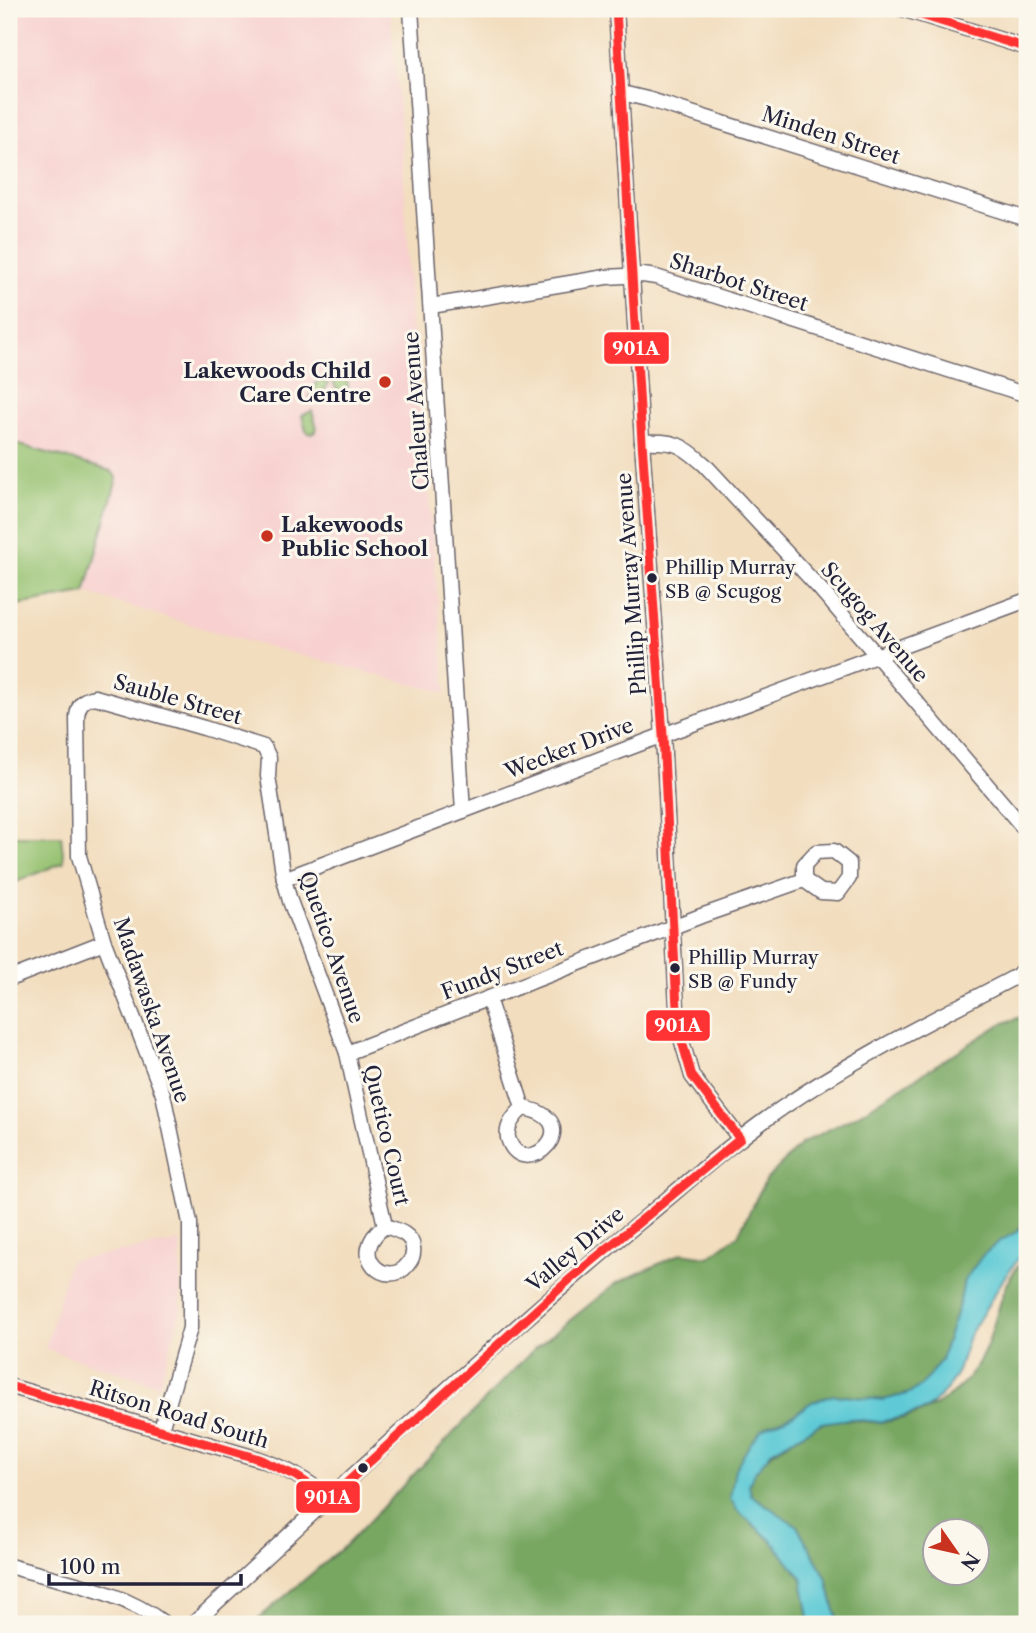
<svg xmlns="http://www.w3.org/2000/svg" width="1036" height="1633" viewBox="0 0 1036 1633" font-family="'Libre Caslon Text',serif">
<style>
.built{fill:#f7d0cf}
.green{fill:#95c16f;stroke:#5c7255;stroke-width:2}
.forest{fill:#78a762;stroke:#4d644e;stroke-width:2;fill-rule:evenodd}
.water{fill:#5ecad5;stroke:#407688;stroke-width:2}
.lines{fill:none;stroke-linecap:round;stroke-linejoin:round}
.minor-casing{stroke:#6b6369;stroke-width:17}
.minor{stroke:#fff;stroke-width:14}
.bus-1-casing{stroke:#fbf7ec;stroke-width:14}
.bus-1{stroke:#f33;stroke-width:9}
.poi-dot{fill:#c8321e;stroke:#fbf7ec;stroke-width:2.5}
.bus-dot{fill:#22223b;stroke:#fbf7ec;stroke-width:2.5}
.labels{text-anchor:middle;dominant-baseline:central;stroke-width:6;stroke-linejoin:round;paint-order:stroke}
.bus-label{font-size:19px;fill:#22223b;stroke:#fbf7ec;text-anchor:start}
.street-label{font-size:21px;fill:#22223b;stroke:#fbf7ec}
.poi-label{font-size:21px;font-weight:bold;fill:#22223b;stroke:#fbf7ec;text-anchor:end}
.line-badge{stroke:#fbf7ec;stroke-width:2.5}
.badge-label{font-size:19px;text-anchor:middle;font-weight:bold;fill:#fff}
</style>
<rect width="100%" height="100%" fill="#fbf7ec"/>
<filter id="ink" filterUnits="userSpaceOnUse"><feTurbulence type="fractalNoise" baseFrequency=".0143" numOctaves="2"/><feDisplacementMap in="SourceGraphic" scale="14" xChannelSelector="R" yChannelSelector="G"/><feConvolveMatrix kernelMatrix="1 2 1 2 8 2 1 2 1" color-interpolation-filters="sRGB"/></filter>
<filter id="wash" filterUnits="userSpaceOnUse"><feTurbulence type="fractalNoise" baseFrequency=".00686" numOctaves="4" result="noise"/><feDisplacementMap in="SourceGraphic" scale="28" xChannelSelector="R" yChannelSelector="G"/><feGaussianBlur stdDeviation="1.57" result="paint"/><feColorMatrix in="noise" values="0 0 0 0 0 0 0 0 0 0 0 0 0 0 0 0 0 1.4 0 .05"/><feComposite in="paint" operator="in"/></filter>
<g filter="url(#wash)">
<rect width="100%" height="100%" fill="#f2ddbe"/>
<g class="built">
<polygon points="9,9 390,9 402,142 412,339 425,450 446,693 238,639 85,593 117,478 111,471 9,442"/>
<polygon points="180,1241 181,1310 159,1385 45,1349 69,1261"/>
</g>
<g class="green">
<polygon points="339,372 347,379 348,388 342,392 336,389 333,381"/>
<polygon points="318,379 328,383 320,401 310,397"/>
<polygon points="312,411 317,428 315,432 311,434 306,431 302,415"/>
<polygon points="9,442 111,471 117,478 85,593 17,605 9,631"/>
<polygon points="9,836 61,836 64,862 9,885"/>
</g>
<g class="forest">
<polygon points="1027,1015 1027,1221 1018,1231 1000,1241 964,1281 960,1301 941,1360 921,1386 907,1394 883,1400 834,1395 812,1402 793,1415 762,1429 738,1510 771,1540 802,1578 810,1624 252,1624 348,1543 533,1350 615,1284 682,1253 708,1257 738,1235 765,1181 802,1143 854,1117 1001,1024"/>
<path d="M1027,1259v365h-191l1,-5 -10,-40 -30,-52 -46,-32c0,0 -2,-9 -2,-10 3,-22 32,-38 48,-48 8,-4 15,-10 23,-13 20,-8 39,-2 59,-2 15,-1 33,-6 47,-12 27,-12 47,-34 59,-60 11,-24 18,-79 42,-91zM934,1532h42v42h-42z"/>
</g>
<polygon class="water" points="1027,1221 1027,1253 1019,1258 1004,1278 969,1336 958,1371 947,1389 927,1409 903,1417 879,1422 849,1419 821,1423 771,1452 753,1475 749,1485 751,1495 797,1526 827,1579 837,1619 836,1624 810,1624 802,1578 771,1540 737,1510 730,1498 735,1469 750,1444 762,1429 793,1415 812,1402 834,1395 883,1400 907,1394 921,1386 941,1360 960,1301 964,1281 983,1255 1000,1241 1018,1231"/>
</g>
<g filter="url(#ink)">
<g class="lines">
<defs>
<g id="minor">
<polyline points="411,9 463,811"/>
<polyline points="616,9 642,442 663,735 678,1028 692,1076 740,1139"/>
<polyline points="902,9 1027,48"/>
<polyline points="622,93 647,99 1027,219"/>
<polyline points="431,306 606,277 643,275 656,277 1027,395"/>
<path d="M642,442c34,-1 38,1 63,23l116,125 206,242"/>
<polyline points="284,879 663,735 1027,600"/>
<polyline points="9,979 104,942"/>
<path d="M488,998l35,110c-9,8 -19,20 -14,33 16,43 82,-21 14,-33"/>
<polyline points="347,1053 701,916 804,880 821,892 838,893 849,878 849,863 834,851 816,852 804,865 804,880"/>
<path d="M9,1386l250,73c27,9 49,22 71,39"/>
<path d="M161,1429l29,-101v-105l-27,-129 -59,-152 -25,-86 -2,-139c1,-13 6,-18 18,-20l109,31 60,19 5,11 -1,18 16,103 6,22 57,152 38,173c-40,29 3,65 23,38 4,-5 6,-10 5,-16 -1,-14 -16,-18 -28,-22"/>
<path d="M9,1566c52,15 112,24 156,58"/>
<path d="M193,1624c148,-136 293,-276 448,-403 46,-38 91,-79 141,-113 74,-51 155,-90 235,-132l10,-11"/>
</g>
</defs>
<use href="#minor" class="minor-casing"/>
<use href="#minor" class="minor"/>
<defs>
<g id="bus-1">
<polyline points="902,9 1027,48"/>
<polyline points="9,1386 259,1459 296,1476 330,1498 569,1280 740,1139 692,1076 678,1028 663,735 642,442 616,9"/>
</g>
</defs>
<use href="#bus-1" class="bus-1-casing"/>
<use href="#bus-1" class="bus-1"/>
</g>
</g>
<g class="poi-dot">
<circle cx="385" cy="382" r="7"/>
<circle cx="267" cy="536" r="7"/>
</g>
<g class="bus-dot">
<circle cx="652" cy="578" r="6"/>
<circle cx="675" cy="968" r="6"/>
<circle cx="363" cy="1468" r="6"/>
</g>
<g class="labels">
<g class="bus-label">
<text x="665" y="567">Phillip Murray<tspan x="665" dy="24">SB @ Scugog</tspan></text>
<text x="688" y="957">Phillip Murray<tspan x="688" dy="24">SB @ Fundy</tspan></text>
</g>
<g class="street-label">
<text transform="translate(831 135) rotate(18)">Minden Street</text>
<text transform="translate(739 282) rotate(18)">Sharbot Street</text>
<text transform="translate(416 411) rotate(-94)">Chaleur Avenue</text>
<text transform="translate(631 584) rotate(-94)">Phillip Murray Avenue</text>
<text transform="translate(875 622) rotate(49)">Scugog Avenue</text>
<text transform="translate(178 699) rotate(16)">Sauble Street</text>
<text transform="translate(569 748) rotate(-21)">Wecker Drive</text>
<text transform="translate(332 947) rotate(71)">Quetico Avenue</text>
<text transform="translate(502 970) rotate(-21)">Fundy Street</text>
<text transform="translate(152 1010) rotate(71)">Madawaska Avenue</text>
<text transform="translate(387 1135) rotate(77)">Quetico Court</text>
<text transform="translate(575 1249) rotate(-40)">Valley Drive</text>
<text transform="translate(179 1414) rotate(17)">Ritson Road South</text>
</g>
<g class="poi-label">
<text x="371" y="370">Lakewoods Child<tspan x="371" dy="24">Care Centre</tspan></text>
<text x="281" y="524" text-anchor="start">Lakewoods<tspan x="281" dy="24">Public School</tspan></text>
</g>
</g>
<g class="line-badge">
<rect x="603" y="331" width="67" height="34" rx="7" fill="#f33"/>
<rect x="645" y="1009" width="66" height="33" rx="7" fill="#f33"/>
<rect x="295" y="1480" width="66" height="34" rx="7" fill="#f33"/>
</g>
<g class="badge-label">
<text x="636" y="355">901A</text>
<text x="678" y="1032">901A</text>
<text x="328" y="1504">901A</text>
</g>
<rect width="1036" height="1633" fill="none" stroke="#fbf7ec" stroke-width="35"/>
<g transform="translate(956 1552) rotate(124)"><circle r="33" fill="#fbf7ec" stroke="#a4a2a5" stroke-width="2"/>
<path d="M0-5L12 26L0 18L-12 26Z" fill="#c8321e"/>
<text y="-10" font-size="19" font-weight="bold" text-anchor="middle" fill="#22223b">N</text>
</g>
<path d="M49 1574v10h192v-10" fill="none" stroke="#22223b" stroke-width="3.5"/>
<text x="60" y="1574" font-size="21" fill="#22223b" stroke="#fbf7ec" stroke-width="5" paint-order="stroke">100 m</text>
</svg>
